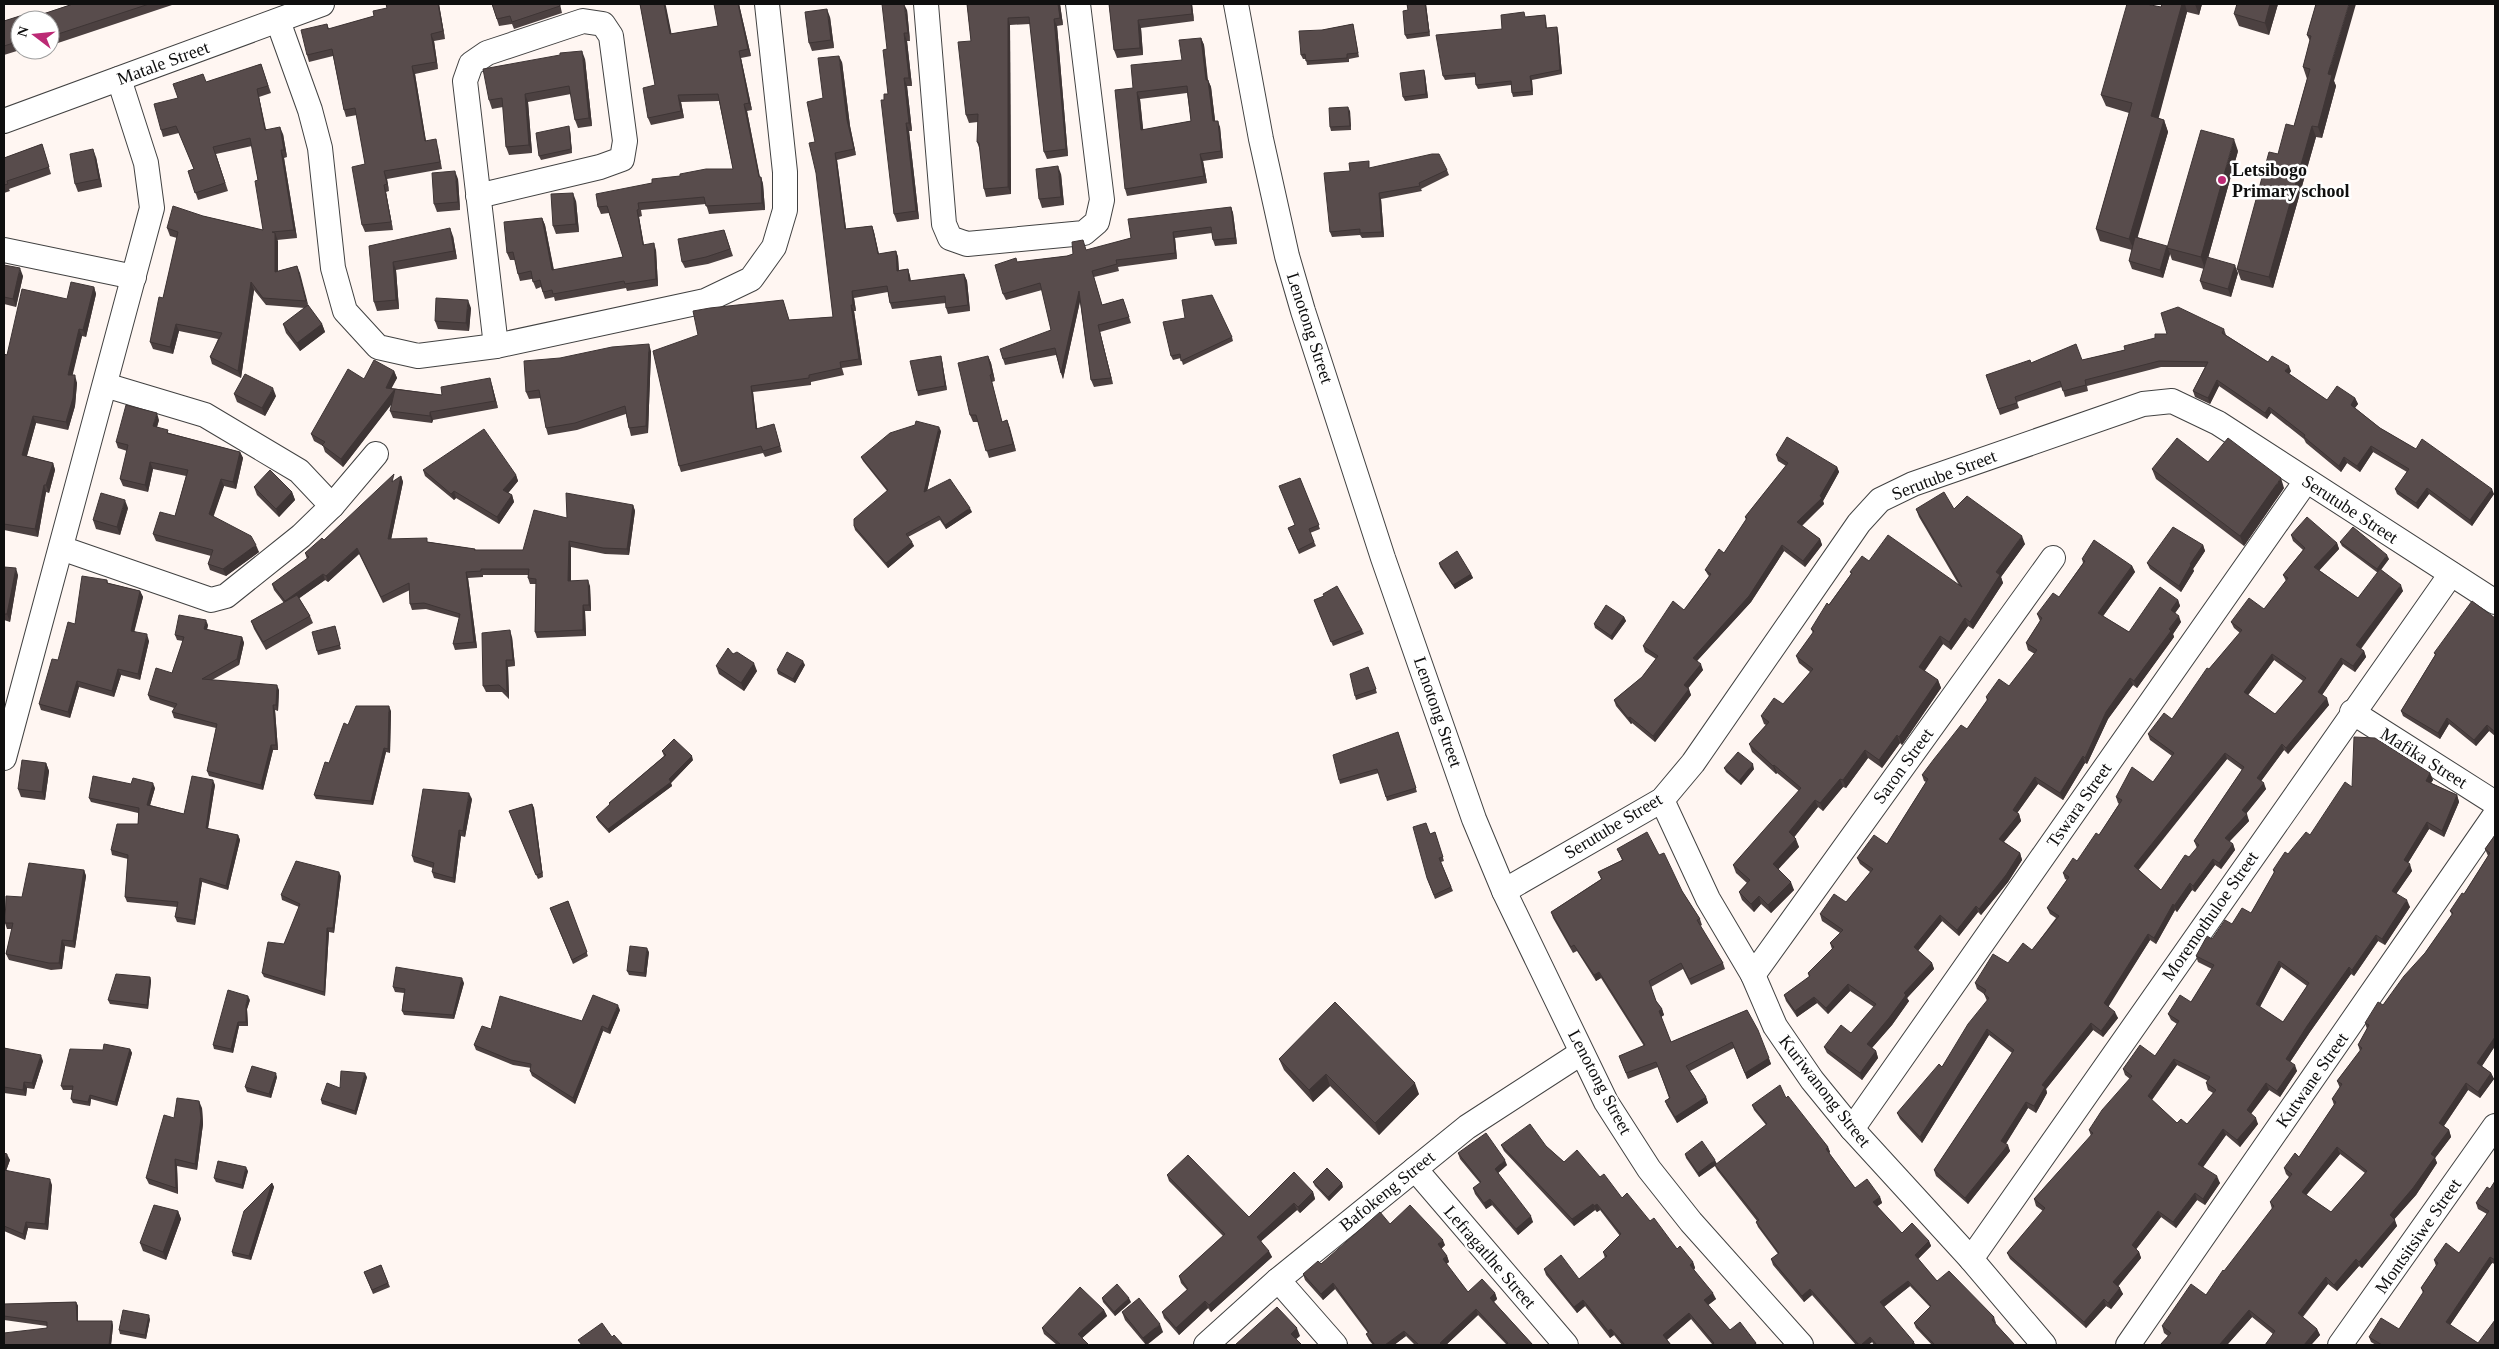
<svg xmlns="http://www.w3.org/2000/svg" width="2499" height="1349" viewBox="0 0 2499 1349" font-family="Georgia,serif">
<style>
.lines{fill:none;stroke-linecap:round;stroke-linejoin:round}
.minor-casing{stroke:#424242;stroke-width:26}
.minor{stroke:#fff;stroke-width:24}
.wall{fill:#4c4141;fill-rule:evenodd}
.shaded-wall{fill:#3e3535}
.building{fill:#584c4c;stroke:#3e3535;fill-rule:evenodd}
.poi-dot{fill:#bc2a75;stroke:#fff;stroke-width:2}
.labels{text-anchor:middle;dominant-baseline:central;stroke-width:5;stroke-linejoin:round;paint-order:stroke}
.street-label{font-size:18px;fill:#0f0f0f;stroke:#fff}
.poi-label{font-size:18px;font-weight:bold;fill:#0f0f0f;stroke:#fff;text-anchor:start}
</style>
<rect width="100%" height="100%" fill="#fff6f2"/>
<g class="lines">
<defs>
<g id="minor">
<polyline points="926,4 944,224 950,238 967,244 1084,233 1097,222 1102,200 1078,4"/>
<polyline points="1236,4 1261,139 1287,256 1303,311 1383,558 1474,819 1504,891 1606,1102 1649,1169 1691,1222 1801,1345"/>
<polyline points="278,21 310,110 320,148 333,268 345,311 378,347 418,356 496,346 705,301 751,279 774,247 785,210 785,172 767,4"/>
<polyline points="4,121 322,4"/>
<polyline points="478,196 600,167 622,159 625,141 611,36 603,24 583,21 487,53 471,64 465,81 496,346"/>
<polyline points="4,250 134,277"/>
<polyline points="105,385 205,415 299,471 332,506"/>
<polyline points="61,548 211,600 226,596 301,536 332,506 376,454"/>
<polyline points="2352,712 2495,803"/>
<polyline points="4,758 152,208 146,163 119,79"/>
<polyline points="1662,800 1708,899 1753,975 1775,1026 1812,1080 1852,1129 1971,1259 2044,1345"/>
<polyline points="1504,891 1662,800 1693,763 1859,523 1880,500 1913,484 2143,404 2172,401 2218,423 2495,602"/>
<polyline points="1753,975 2053,558"/>
<polyline points="1852,1129 2306,481"/>
<polyline points="1415,1169 1566,1345"/>
<polyline points="1971,1259 2451,574"/>
<polyline points="1278,1280 1335,1345"/>
<polyline points="1206,1345 1278,1280 1467,1127 1581,1053"/>
<polyline points="2128,1345 2495,815"/>
<polyline points="2340,1345 2495,1126"/>
</g>
</defs>
<use href="#minor" class="minor-casing"/>
<use href="#minor" class="minor"/>
</g>
<g class="wall">
<polygon points="73,4 175,4 58,43 56,38 50,40 50,20 20,20 20,50 4,55 4,21 23,15 25,20"/>
<polygon points="386,4 439,4 445,39 434,41 438,69 415,74 426,141 438,147 442,169 387,179 389,191 386,192 393,230 365,232 362,225 365,164 357,115 346,117 344,110 333,56 309,62 307,55 327,24 329,29 374,16 387,8"/>
<polygon points="492,4 561,4 560,4 562,13 514,29 512,24 499,26"/>
<polygon points="640,4 665,4 671,34 718,26 739,4 751,56 741,58 752,110 747,111 760,177 761,177 763,184 765,210 709,214 706,204 641,210 642,216 639,217 644,245 656,250 658,286 627,291 626,288 555,301 554,297 545,299 541,287 536,289 532,279 520,281 518,274 515,260 510,260 507,253 542,218 545,225 554,270 623,257 609,213 601,214 598,207 652,183 680,176 733,169 719,101 681,102 684,118 651,125 648,118 655,85"/>
<polygon points="967,4 1060,4 1063,25 1057,26 1068,156 1047,159 1044,152 1030,24 1010,25 1011,194 986,197 984,189 980,150 977,142 978,122 969,123 966,115 971,41"/>
<polygon points="1109,4 1192,4 1194,21 1141,28 1143,55 1117,58 1114,50"/>
<polygon points="1407,4 1426,4 1430,36 1407,39 1405,35 1408,10"/>
<polygon points="2162,4 2202,4 2199,15 2187,12 2158,118 2164,120 2168,132 2137,237 2167,247 2238,151 2208,258 2238,273 2231,297 2203,289 2200,281 2204,269 2172,260 2170,254 2163,278 2132,269 2129,261 2132,250 2100,241 2096,229 2129,113 2106,106 2101,95 2161,7"/>
<polygon points="2278,4 2269,35 2239,26 2234,14"/>
<polygon points="2316,4 2334,81 2336,86 2322,138 2316,137 2273,288 2241,280 2237,269 2278,154 2294,126 2307,79 2303,67 2310,41 2307,35"/>
<polygon points="907,10 910,41 907,41 912,86 907,86 912,131 909,131 919,219 897,222 894,214 884,100 888,94"/>
<polygon points="1545,15 1546,19 1547,28 1558,31 1562,74 1532,80 1533,95 1513,97 1512,93 1511,85 1478,89 1476,85 1475,77 1445,80 1443,76 1502,29 1526,17"/>
<polygon points="830,17 834,48 812,51 809,43"/>
<polygon points="1353,24 1359,57 1349,59 1349,62 1307,65 1306,59 1303,59 1301,55 1322,30"/>
<path d="M1201,38l3,7 4,35 3,7 4,34 5,6 3,31 -20,3 4,22 -80,13 -2,-7 8,-101 49,-28zM1187,93l4,28 -48,9 -3,-31z"/>
<polygon points="585,59 592,126 578,128 575,120 571,94 528,102 532,153 509,155 506,147 503,107 492,109 489,100"/>
<polygon points="842,62 850,126 856,155 837,160 846,229 872,226 874,232 879,254 896,251 898,257 899,270 908,269 910,276 911,281 964,274 967,281 970,311 948,314 946,308 946,303 892,309 890,303 888,292 854,298 856,311 854,311 862,365 842,368 844,375 811,382 811,385 753,392 757,429 776,431 782,452 765,457 763,453 681,472 679,466 698,335 783,300 789,320 833,317 815,142 823,98"/>
<polygon points="261,64 271,93 259,97 266,129 283,134 287,157 284,158 297,238 277,240 278,271 297,266 308,306 322,324 325,332 300,351 286,333 283,324 305,308 266,305 254,290 241,378 212,364 210,357 218,339 179,331 173,354 153,349 150,342 163,298 177,238 170,236 167,228 203,216 263,230 258,180 252,146 216,154 228,191 198,200 188,171 194,169 179,133 163,137 161,130 178,98 206,82"/>
<polygon points="1424,70 1425,74 1428,98 1405,101 1403,97"/>
<polygon points="1350,111 1351,130 1331,131 1330,127"/>
<polygon points="570,130 572,153 541,160 539,156"/>
<polygon points="42,144 51,174 9,189 10,191 4,193 4,158"/>
<polygon points="96,157 102,187 78,192 75,184"/>
<polygon points="1371,168 1447,170 1449,175 1421,189 1422,191 1381,199 1384,237 1362,238 1360,235 1332,237 1330,232 1350,171"/>
<polygon points="1061,174 1064,205 1042,208 1039,199"/>
<polygon points="458,179 460,210 437,212 434,204"/>
<polygon points="576,201 579,232 556,234 553,226"/>
<polygon points="1231,207 1233,213 1237,244 1215,246 1213,240 1212,233 1175,238 1177,259 1118,267 1119,271 1094,277 1102,305 1123,299 1131,323 1100,332 1113,384 1094,387 1091,380 1080,301 1063,379 1056,355 1005,365 1003,359 1051,330 1042,290 1006,300 1003,294 1017,262 1067,256 1131,238"/>
<polygon points="724,230 733,256 708,264 685,268 682,262"/>
<polygon points="453,236 457,259 396,270 399,309 377,311 374,302 369,246"/>
<polygon points="4,265 23,276 16,307 4,304"/>
<polygon points="94,287 96,294 86,337 82,336 72,375 77,383 75,406 68,430 36,423 27,456 53,463 55,470 49,493 46,492 38,537 4,530 4,354 7,355 67,299"/>
<polygon points="471,308 469,331 438,329 435,321"/>
<polygon points="2224,329 2226,335 2268,362 2291,371 2289,374 2327,400 2355,398 2358,404 2355,408 2380,428 2416,449 2494,494 2472,526 2429,494 2418,509 2397,494 2395,489 2407,472 2373,452 2360,472 2347,463 2341,472 2306,443 2304,439 2271,413 2267,419 2219,386 2210,404 2195,397 2193,391 2205,367 2161,367 2087,386 2088,391 2065,397 2062,387 2017,402 2019,408 2000,415 1986,375 2031,363 2082,360 2125,350 2167,334"/>
<polygon points="1232,337 1233,341 1183,365 1181,358 1173,360 1171,356"/>
<polygon points="651,351 648,433 631,436 629,428 626,414 577,430 548,435 546,428 541,398 529,399 526,392"/>
<polygon points="988,356 991,363 995,381 992,382 1002,422 1007,420 1016,451 989,458 978,422 973,422 970,415"/>
<polygon points="942,361 947,390 918,396 917,391"/>
<polygon points="394,371 397,378 391,388 442,395 492,385 498,408 433,420 432,423 393,418 390,411 392,403 343,467 325,452 323,446 314,441 311,434 364,379"/>
<polygon points="234,394 276,396 265,416 237,402"/>
<polygon points="159,420 157,427 169,433 240,452 243,458 236,489 224,486 213,516 259,552 226,576 210,570 208,564 211,556 156,541 153,534 175,516 186,476 153,469 148,492 123,486 120,479 127,451 118,448 116,442"/>
<polygon points="941,431 927,491 972,512 946,529 940,520 908,537 914,546 888,568 855,530 854,526 887,491 863,461 861,457"/>
<polygon points="1776,455 1837,467 1839,472 1823,501 1824,504 1802,526 1820,539 1822,545 1805,567 1784,551 1751,602 1697,661 1703,670 1688,688 1691,695 1655,742 1632,723 1631,724 1616,706 1614,700 1642,677 1656,659 1645,652 1643,646 1684,610 1709,576 1708,575 1705,570 1724,553 1746,520 1745,517 1786,466 1778,461"/>
<polygon points="2208,462 2284,488 2244,546 2156,479 2152,469"/>
<polygon points="423,470 516,475 518,481 508,493 512,495 514,502 499,524 456,498 454,500 425,476"/>
<polygon points="401,476 403,482 391,539 429,542 475,549 476,550 523,550 567,518 633,505 635,511 629,555 605,554 571,547 571,581 590,586 591,611 585,611 586,636 537,638 535,632 536,584 530,584 528,578 528,575 483,575 483,577 468,578 477,648 455,650 453,644 459,618 426,609 412,610 410,604 410,590 383,603 359,554 328,582 325,580 299,598 310,616 313,623 266,650 254,629 251,621 284,603 274,590 272,584 307,559 305,553 324,540"/>
<polygon points="1300,478 1320,529 1310,533 1316,546 1299,554 1288,528 1295,525"/>
<polygon points="254,487 292,492 295,500 279,517 257,495"/>
<polygon points="128,508 120,535 96,529 93,520"/>
<polygon points="1916,509 1954,509 2025,544 2001,577 2003,583 1973,629 1968,626 1951,650 1943,644 1924,671 1938,680 1941,688 1902,745 1900,743 1882,768 1868,758 1846,788 1843,787 1823,811 1818,807 1794,837 1799,847 1778,869 1794,890 1771,913 1761,904 1754,912 1742,900 1739,892 1747,883 1736,873 1733,865 1799,791 1777,773 1776,774 1752,752 1749,744 1766,725 1764,724 1761,716 1783,704 1810,672 1799,663 1796,656 1813,633 1811,629 1851,574 1850,572 1869,561 1959,585 1919,517"/>
<path d="M2291,535l46,8 2,6 -20,21 39,28 20,-25 -36,-27 -2,-4 49,17 -8,11 22,21 -42,58 3,2 2,6 -11,15 -12,-8 -21,31 7,10 -41,49 -4,-4 -23,31 5,8 -20,25 3,7 -20,21 4,2 2,6 -14,19 -6,-4 -20,27 -3,-2 -15,22 -2,-2 -19,34 -6,-4 -42,66 10,12 -15,19 -10,-7 -47,59 1,4 -11,20 -8,-5 -22,35 4,8 -42,53 -32,-28 -2,-6 78,-117 -23,-18 -67,108 -22,-24 -3,-6 45,-46 45,-66 -3,-7 -7,-5 -2,-6 33,-20 24,-13 24,-32 -6,-4 -3,-6 20,-28 -2,-1 -2,-6 14,-12 22,-26 20,-31 -1,-1 -2,-6 37,-15 19,-26 -22,-16 -2,-6 24,-15 37,-50 31,-36 -6,-5 -3,-6 33,-13 22,-28 -3,-6 20,-25 -10,-9zM2274,660l29,21 -28,33 -27,-19zM2227,759l15,11 -48,71 3,7 -36,42 -23,-21z"/>
<polygon points="2203,545 2205,551 2193,569 2194,571 2181,592 2150,569 2147,563"/>
<polygon points="2082,559 2132,566 2135,572 2103,616 2129,632 2178,600 2180,606 2175,613 2181,622 2173,634 2174,637 2137,688 2133,685 2108,719 2087,764 2085,763 2063,800 2038,784 2017,813 2019,814 2021,821 2004,842 2020,853 2022,860 2008,882 1981,915 1978,912 1959,936 1942,921 1918,951 1932,963 1934,969 1907,998 1909,1001 1892,1025 1872,1048 1876,1051 1878,1058 1862,1080 1827,1053 1824,1047 1851,1033 1874,1007 1850,991 1828,1014 1817,1003 1797,1017 1786,1001 1784,995 1809,977 1808,973 1832,949 1830,943 1840,933 1822,921 1820,914 1846,902 1870,872 1860,864 1857,858 1887,844 1926,782 1924,781 1922,775 1967,729 1987,701 1986,697 2009,686 2035,654 2028,650 2026,643 2040,621 2037,614 2059,597 2083,563"/>
<polygon points="1439,563 1471,574 1473,578 1455,589 1440,567"/>
<polygon points="4,567 18,575 10,622 4,620"/>
<polygon points="107,580 108,583 140,591 143,597 134,631 149,641 140,680 121,675 114,697 79,687 70,718 41,710 39,704 75,624"/>
<polygon points="1324,596 1362,630 1364,634 1333,646 1314,600"/>
<polygon points="1624,617 1626,621 1612,640 1595,628 1594,624"/>
<polygon points="2495,618 2495,736 2489,731 2476,746 2449,724 2440,739 2403,716 2401,711 2435,655 2434,653"/>
<polygon points="208,625 207,629 242,637 244,643 239,665 212,680 279,690 278,711 275,710 278,750 273,750 263,790 209,776 207,771 216,728 174,718 172,712 174,708 150,700 148,695 172,673 183,641 177,640 175,635"/>
<polygon points="335,626 341,649 318,655 317,651"/>
<polygon points="512,637 515,666 508,667 509,699 502,692 486,692 483,686"/>
<polygon points="733,654 757,671 744,691 719,674 716,666"/>
<polygon points="805,665 795,683 778,674 777,670"/>
<polygon points="1368,667 1377,693 1356,700 1355,696"/>
<polygon points="391,711 390,753 386,752 373,805 316,799 314,795 348,725"/>
<polygon points="1398,732 1417,792 1387,801 1379,773 1340,784 1339,780"/>
<polygon points="662,751 693,760 671,783 672,786 609,833 598,821 596,817 610,805 609,803 664,756"/>
<polygon points="46,763 49,771 45,800 21,797 18,789"/>
<polygon points="1724,768 1754,769 1741,785 1726,772"/>
<path d="M2430,773l3,7 -2,3 26,12 2,7 -15,35 -15,-8 -21,34 4,8 -16,23 14,13 -25,38 -7,-4 -24,35 -3,-2 -41,58 -20,30 7,9 -17,26 -11,-7 -18,24 7,10 -18,23 -14,-12 -23,32 17,16 -15,22 -8,-5 -21,28 -15,-11 -25,32 3,3 2,6 -23,28 5,8 -12,15 -5,-3 -20,22 -76,-69 -3,-6 36,-42 -7,-5 -2,-7 57,-63 -2,-6 41,-51 -5,-4 -2,-6 32,-13 22,-32 -6,-4 -3,-6 23,-12 21,-33 -14,-7 -2,-6 16,-17 20,-15 19,-11 23,-40 -1,-3 37,-35 42,-48zM2281,967l26,19 -24,36 -23,-15zM2177,1065l31,16 -2,2 2,7 5,3 -26,31 -10,-1 -25,-23z"/>
<polygon points="215,785 208,829 238,835 240,840 228,890 202,882 195,925 177,922 175,917 177,907 127,902 125,897 128,859 112,855 111,850 138,824 138,813 91,802 89,798 155,788 150,805 184,814"/>
<polygon points="472,799 465,837 461,836 455,883 434,878 432,872 433,868 414,862 412,856"/>
<polygon points="532,804 534,808 543,877 538,879 509,811"/>
<polygon points="1435,832 1444,861 1441,862 1453,891 1435,899 1427,878 1430,834"/>
<path d="M2495,835v211l-13,20 9,7 3,6 -14,19 -12,-8 -24,36 5,4 2,7 -16,21 2,5 -21,32 -22,24 3,7 -35,42 -3,-2 -22,25 -9,-7 -25,33 14,12 3,6 -9,10h-46l8,-11 -21,-17 -25,28h-67l8,-9 -4,-3 -2,-7 44,-31 66,-86 -2,-7 19,-25 -3,-3 -2,-6 15,-11 35,-52 -2,-6 8,-11 -3,-7 23,-30 -2,-6 9,-16 -2,-6 18,-18 42,-52 27,-38 -2,-4 14,-17 24,-38 -3,-7zM2340,1154l25,19 -34,39 -25,-17z"/>
<polygon points="1617,849 1659,855 1700,919 1702,925 1700,926 1723,963 1725,969 1691,985 1683,969 1651,987 1656,1001 1662,1009 1664,1015 1661,1017 1671,1042 1747,1010 1771,1064 1747,1079 1734,1048 1690,1071 1706,1097 1708,1103 1677,1123 1667,1106 1665,1101 1669,1098 1658,1067 1628,1079 1619,1056 1644,1046 1601,978 1596,981 1577,951 1573,953 1553,918 1551,912 1601,879 1598,872 1622,860"/>
<polygon points="84,870 86,876 75,948 65,946 62,969 51,970 9,960 6,954 12,929 7,929 5,923 22,897"/>
<polygon points="341,876 334,933 329,932 325,996 264,977 262,973 284,944 299,907 282,900 281,895"/>
<polygon points="568,901 588,956 573,964 550,908"/>
<polygon points="649,952 646,977 629,975 627,971"/>
<polygon points="150,977 151,981 148,1009 110,1004 108,1000"/>
<polygon points="464,983 454,1019 404,1015 402,1011 404,993 395,992 393,987"/>
<polygon points="250,1000 247,1009 248,1026 239,1026 233,1053 214,1049 213,1045"/>
<polygon points="620,1010 610,1034 603,1031 575,1104 532,1076 530,1071 531,1068 513,1065 476,1050 474,1045 491,1029 582,1021"/>
<polygon points="4,1048 43,1061 34,1089 27,1088 26,1096 4,1093"/>
<polygon points="130,1049 132,1053 117,1106 91,1099 90,1106 73,1103 71,1099 73,1090 63,1090 61,1086 103,1050"/>
<polygon points="1279,1059 1419,1094 1379,1135 1330,1086 1313,1102 1284,1070"/>
<polygon points="277,1077 271,1098 247,1092 245,1087"/>
<polygon points="367,1077 356,1115 322,1104 321,1100 340,1088"/>
<polygon points="1786,1098 1828,1147 1830,1152 1829,1153 1855,1188 1880,1197 1882,1203 1877,1206 1902,1233 1929,1241 1931,1246 1918,1259 1937,1281 1994,1317 1996,1323 1995,1323 2015,1345 1932,1345 1916,1328 1914,1323 1930,1307 1910,1286 1884,1307 1916,1345 1874,1345 1872,1342 1868,1345 1856,1345 1812,1295 1804,1302 1773,1265 1771,1259 1778,1254 1758,1227 1756,1222 1757,1221 1717,1170 1715,1166 1699,1177 1686,1158 1685,1154 1717,1164 1766,1125 1754,1110 1752,1105"/>
<polygon points="202,1108 203,1124 197,1170 177,1166 178,1194 149,1184 146,1178 174,1118"/>
<polygon points="1501,1145 1546,1146 1564,1162 1600,1177 1622,1198 1650,1221 1677,1249 1693,1262 1695,1268 1694,1270 1716,1299 1708,1305 1730,1330 1756,1343 1757,1345 1711,1345 1712,1344 1691,1319 1667,1340 1671,1345 1622,1345 1614,1335 1610,1338 1585,1306 1577,1313 1546,1275 1544,1269 1579,1279 1605,1258 1603,1252 1620,1236 1600,1210 1597,1212 1595,1210 1574,1226 1504,1151"/>
<polygon points="4,1153 10,1160 6,1171 52,1185 48,1230 28,1228 25,1240 4,1231"/>
<polygon points="1458,1153 1507,1165 1498,1173 1533,1222 1518,1235 1492,1205 1486,1209 1475,1194 1473,1188 1480,1183 1460,1159"/>
<polygon points="248,1171 243,1189 216,1182 214,1178"/>
<polygon points="1167,1175 1249,1217 1313,1192 1315,1199 1300,1213 1297,1210 1261,1241 1272,1257 1211,1312 1208,1308 1179,1335 1164,1318 1162,1312 1187,1290 1181,1283 1179,1276 1223,1236 1169,1181"/>
<polygon points="2495,1181 2495,1264 2492,1263 2450,1325 2478,1343 2495,1345 2376,1345 2371,1342 2369,1337 2399,1329 2423,1293 2421,1288 2436,1266 2434,1260 2459,1253 2487,1214 2478,1209 2476,1203 2490,1189"/>
<polygon points="1313,1182 1343,1187 1329,1201 1315,1186"/>
<polygon points="272,1183 274,1187 251,1260 233,1256 232,1252"/>
<polygon points="178,1211 181,1219 166,1260 143,1251 140,1243"/>
<polygon points="1390,1224 1445,1245 1441,1249 1447,1256 1449,1262 1446,1264 1468,1292 1495,1293 1497,1299 1494,1302 1533,1345 1506,1344 1478,1315 1446,1345 1415,1345 1406,1336 1394,1345 1373,1345 1369,1340 1366,1334 1368,1333 1335,1289 1323,1300 1305,1280 1303,1274"/>
<polygon points="381,1265 390,1287 373,1294 364,1272"/>
<polygon points="1102,1298 1131,1302 1115,1316 1103,1302"/>
<polygon points="76,1302 78,1306 78,1321 112,1321 113,1326 111,1345 4,1345 47,1328 47,1326 4,1320 4,1304"/>
<polygon points="1104,1310 1107,1316 1082,1338 1089,1345 1057,1345 1044,1334 1042,1328"/>
<polygon points="1122,1312 1163,1332 1147,1345 1146,1345 1125,1320"/>
<polygon points="150,1319 146,1339 120,1334 119,1330"/>
</g>
<g class="shaded-wall">
<polygon points="438,4 439,4 445,39 443,31"/>
<polygon points="664,4 665,4 666,6 673,41 670,34"/>
<polygon points="738,4 739,4 751,56 748,49"/>
<polygon points="904,4 907,10 910,41 908,33"/>
<polygon points="1058,4 1060,4 1063,25 1060,18"/>
<polygon points="1191,4 1192,4 1194,21 1192,14"/>
<polygon points="1425,4 1426,4 1430,36 1429,32"/>
<polygon points="2182,4 2185,4 2187,12 2156,128 2151,116"/>
<polygon points="2195,4 2202,4 2199,15"/>
<polygon points="2270,4 2278,4 2269,35 2265,23"/>
<polygon points="2349,4 2356,4 2334,81 2336,86 2322,138 2318,127 2328,74"/>
<polygon points="827,9 830,17 834,48 831,40"/>
<polygon points="1008,18 1010,25 1011,194 1008,187"/>
<polygon points="1054,19 1057,26 1068,156 1066,149"/>
<polygon points="1138,20 1141,28 1143,55 1140,48"/>
<polygon points="1557,27 1558,31 1562,74 1560,70"/>
<polygon points="904,33 907,41 912,86 909,78"/>
<polygon points="431,34 434,41 438,69 436,62"/>
<polygon points="1201,38 1204,45 1208,87 1206,80"/>
<polygon points="582,51 585,59 592,126 589,118"/>
<polygon points="739,51 741,58 752,110 749,103"/>
<polygon points="839,56 842,62 850,126 856,155 854,149 847,120"/>
<polygon points="412,66 415,74 427,148 425,141"/>
<polygon points="1424,70 1425,74 1428,98 1426,94"/>
<polygon points="1530,76 1532,80 1533,95 1532,91"/>
<polygon points="904,78 907,86 912,131 909,123"/>
<polygon points="1208,80 1211,87 1216,128 1213,121"/>
<polygon points="257,89 259,97 267,137 265,130"/>
<polygon points="1137,92 1140,99 1144,137 1141,130"/>
<polygon points="525,94 528,102 532,153 529,145"/>
<polygon points="678,95 681,102 684,118 681,111"/>
<polygon points="744,104 747,111 761,184 761,177 763,184 765,210 762,203 759,177"/>
<polygon points="1348,107 1350,111 1351,130 1350,126"/>
<polygon points="2164,120 2168,132 2134,250 2129,239"/>
<polygon points="1218,121 1220,127 1223,158 1221,151"/>
<polygon points="906,123 909,131 919,219 916,211"/>
<polygon points="569,126 570,130 572,153 571,149"/>
<polygon points="2312,126 2316,137 2273,288 2269,277"/>
<polygon points="280,127 283,134 287,157 284,150"/>
<polygon points="2234,139 2238,151 2205,269 2201,257"/>
<polygon points="93,149 96,157 102,187 99,179"/>
<polygon points="281,150 284,158 297,238 294,230"/>
<polygon points="835,153 837,160 847,236 845,229"/>
<polygon points="1200,154 1203,161 1207,183 1204,176"/>
<polygon points="1058,166 1061,174 1064,205 1061,197"/>
<polygon points="384,171 387,179 389,191 387,184"/>
<polygon points="455,171 458,179 460,210 458,202"/>
<polygon points="384,185 386,192 393,230 391,222"/>
<polygon points="573,193 576,201 579,232 576,224"/>
<polygon points="1379,193 1381,199 1384,237 1382,232"/>
<polygon points="1231,207 1233,213 1237,244 1235,238"/>
<polygon points="637,210 639,217 645,252 643,245"/>
<polygon points="542,218 545,225 555,277 552,270"/>
<polygon points="872,226 874,232 880,260 878,254"/>
<polygon points="450,228 453,236 457,259 454,251"/>
<polygon points="1173,232 1175,238 1177,259 1175,253"/>
<polygon points="275,233 278,241 278,279 275,272"/>
<polygon points="654,243 656,250 658,286 656,279"/>
<polygon points="2167,246 2170,254 2163,278 2160,270"/>
<polygon points="896,251 898,257 899,277 897,271"/>
<polygon points="393,262 396,270 399,309 396,300"/>
<polygon points="2235,265 2238,273 2231,297 2228,289"/>
<polygon points="297,266 300,273 309,308 306,301"/>
<polygon points="20,268 23,276 16,307 13,299"/>
<polygon points="908,269 910,276 911,287 909,281"/>
<polygon points="964,274 967,281 970,311 968,305"/>
<polygon points="251,282 254,290 241,378 238,371"/>
<polygon points="94,287 96,294 86,337 83,330"/>
<polygon points="852,291 854,298 856,311 853,305"/>
<polygon points="1079,291 1081,297 1063,379 1061,373"/>
<polygon points="468,300 471,308 469,331 466,323"/>
<polygon points="851,305 854,311 862,365 859,359"/>
<polygon points="176,324 179,331 173,354 170,347"/>
<polygon points="322,324 325,332 300,351 297,343"/>
<polygon points="1098,325 1100,332 1113,384 1111,378"/>
<polygon points="79,329 82,336 71,382 68,375"/>
<polygon points="649,344 651,351 648,433 646,426"/>
<polygon points="941,356 942,361 947,390 945,386"/>
<polygon points="988,356 991,363 995,381 992,374"/>
<polygon points="2289,366 2291,371 2287,377 2285,371"/>
<polygon points="394,371 397,378 388,395 386,388"/>
<polygon points="75,375 77,383 75,406 68,430 66,422"/>
<polygon points="490,378 492,385 498,408 495,401"/>
<polygon points="2217,380 2219,386 2210,404 2208,398"/>
<polygon points="751,386 753,392 758,435 756,429"/>
<polygon points="273,388 276,396 265,416 262,408"/>
<polygon points="395,389 398,396 343,467 341,459"/>
<polygon points="2355,398 2358,404 2353,410 2351,405"/>
<polygon points="2269,407 2271,413 2267,419 2265,413"/>
<polygon points="430,412 433,420 432,423 430,416"/>
<polygon points="157,413 159,420 155,433 153,426"/>
<polygon points="33,416 36,423 25,462 22,455"/>
<polygon points="1007,420 1010,428 1016,451 1013,444"/>
<polygon points="939,427 941,431 926,496 924,492"/>
<polygon points="2371,446 2373,452 2360,472 2357,466"/>
<polygon points="240,452 243,458 236,489 233,482"/>
<polygon points="2344,457 2347,463 2341,472 2339,466"/>
<polygon points="150,462 153,469 148,492 145,485"/>
<polygon points="53,463 55,470 49,493 46,485"/>
<polygon points="1837,467 1839,472 1823,501 1824,504 1799,528 1797,522"/>
<polygon points="516,475 518,481 505,497 503,490"/>
<polygon points="401,476 403,482 390,545 388,539"/>
<polygon points="2281,478 2284,488 2244,546 2240,536"/>
<polygon points="221,479 224,486 212,521 209,514"/>
<polygon points="44,485 46,492 38,537 35,529"/>
<polygon points="2427,488 2429,494 2418,509 2416,503"/>
<polygon points="2492,489 2494,494 2472,526 2470,520"/>
<polygon points="454,491 456,498 454,500 451,494"/>
<polygon points="292,492 295,500 279,517 276,509"/>
<polygon points="512,495 514,502 499,524 497,517"/>
<polygon points="125,500 128,508 120,535 117,527"/>
<polygon points="633,505 635,511 629,555 627,549"/>
<polygon points="970,508 972,512 946,529 945,525"/>
<polygon points="2022,536 2025,544 2001,577 2003,583 1973,629 1970,622 1996,572"/>
<polygon points="1820,539 1822,545 1805,567 1803,561"/>
<polygon points="569,541 571,547 571,587 568,581"/>
<polygon points="912,542 914,546 888,568 886,563"/>
<polygon points="2337,543 2339,549 2317,573 2314,567"/>
<polygon points="256,545 259,552 226,576 223,569"/>
<polygon points="1782,545 1784,551 1751,602 1695,663 1693,658"/>
<polygon points="2203,545 2205,551 2193,569 2194,571 2181,592 2179,586 2190,564"/>
<polygon points="357,548 359,554 328,582 326,576"/>
<polygon points="2387,555 2389,559 2378,573 2377,569"/>
<polygon points="2132,566 2135,572 2101,619 2098,613"/>
<polygon points="16,568 18,575 10,622 7,614"/>
<polygon points="466,572 468,578 477,648 474,642"/>
<polygon points="323,574 325,580 287,607 285,601"/>
<polygon points="1471,574 1473,578 1455,589 1453,585"/>
<polygon points="588,580 590,586 591,611 589,605"/>
<polygon points="2401,585 2403,591 2358,652 2356,645"/>
<polygon points="140,591 143,597 133,637 131,631"/>
<polygon points="2178,600 2180,606 2173,616 2171,610"/>
<polygon points="583,605 585,611 586,636 583,630"/>
<polygon points="2179,616 2181,622 2173,634 2174,637 2137,688 2134,681"/>
<polygon points="1624,617 1626,621 1612,640 1611,636"/>
<polygon points="1965,618 1968,626 1951,650 1949,642"/>
<polygon points="206,620 208,625 206,634 204,629"/>
<polygon points="510,630 512,637 515,666 513,660"/>
<polygon points="147,634 149,641 140,680 138,674"/>
<polygon points="1940,636 1943,644 1922,675 1919,667"/>
<polygon points="242,637 244,643 239,665 237,659"/>
<polygon points="2364,651 2366,657 2355,672 2353,666"/>
<polygon points="2272,654 2274,660 2246,698 2244,692"/>
<polygon points="2341,658 2343,664 2320,698 2318,692"/>
<polygon points="506,660 508,667 509,699 507,692"/>
<polygon points="803,661 805,665 795,683 793,679"/>
<polygon points="754,663 757,671 744,691 741,683"/>
<polygon points="1701,664 1703,670 1686,691 1684,685"/>
<polygon points="118,669 121,675 114,697 112,691"/>
<polygon points="2130,678 2133,685 2108,719 2087,764 2085,758 2106,712"/>
<polygon points="1938,680 1941,688 1902,745 1899,737"/>
<polygon points="77,681 79,687 70,718 68,712"/>
<polygon points="277,685 279,690 278,711 276,705"/>
<polygon points="1689,689 1691,695 1655,742 1653,736"/>
<polygon points="2327,698 2329,705 2288,754 2286,748"/>
<polygon points="273,705 275,710 278,750 276,745"/>
<polygon points="389,706 391,711 390,753 388,749"/>
<polygon points="1630,717 1632,723 1631,724 1628,718"/>
<polygon points="2447,718 2449,724 2440,739 2438,733"/>
<polygon points="2487,725 2489,731 2476,746 2474,740"/>
<polygon points="1897,735 1900,743 1882,768 1879,760"/>
<polygon points="2282,744 2284,750 2259,784 2257,778"/>
<polygon points="271,745 273,750 263,790 261,785"/>
<polygon points="384,748 386,752 373,805 371,801"/>
<polygon points="1865,750 1868,758 1846,788 1843,780"/>
<polygon points="2225,753 2227,759 2137,872 2134,866"/>
<polygon points="692,756 693,760 671,783 672,786 609,833 608,829 669,779"/>
<polygon points="2083,756 2085,763 2063,800 2060,793"/>
<polygon points="46,763 49,771 45,800 42,792"/>
<polygon points="1753,764 1754,769 1741,785 1739,781"/>
<polygon points="1774,765 1777,773 1776,774 1773,766"/>
<polygon points="2430,773 2433,780 2428,788 2426,781"/>
<polygon points="2035,777 2038,784 2015,816 2013,810"/>
<polygon points="1840,779 1843,787 1823,811 1820,803"/>
<polygon points="213,780 215,785 207,833 206,828"/>
<polygon points="153,783 155,788 149,809 147,805"/>
<polygon points="2264,783 2266,789 2244,816 2242,810"/>
<polygon points="469,793 472,799 465,837 463,831"/>
<polygon points="2457,795 2459,802 2444,837 2442,831"/>
<polygon points="1815,800 1818,807 1792,840 1789,832"/>
<polygon points="532,804 534,808 543,877 542,873"/>
<polygon points="2019,814 2021,821 2001,845 1999,839"/>
<polygon points="2247,814 2249,821 2227,844 2225,838"/>
<polygon points="2427,822 2429,829 2406,866 2404,860"/>
<polygon points="459,830 461,836 455,883 453,878"/>
<polygon points="238,835 240,840 228,890 226,886"/>
<polygon points="1796,839 1799,847 1776,872 1773,864"/>
<polygon points="2233,844 2235,850 2221,869 2219,863"/>
<polygon points="2020,853 2022,860 2008,882 1981,915 1979,909"/>
<polygon points="2213,859 2215,865 2195,892 2193,886"/>
<polygon points="2410,864 2412,871 2394,897 2392,891"/>
<polygon points="84,870 86,876 75,948 73,941"/>
<polygon points="339,872 341,876 334,933 333,928"/>
<polygon points="200,878 202,882 195,925 194,920"/>
<polygon points="1791,882 1794,890 1771,913 1768,905"/>
<polygon points="2190,883 2192,890 2177,912 2174,906"/>
<polygon points="1759,896 1761,904 1754,912 1751,904"/>
<polygon points="2407,900 2410,907 2385,945 2382,939"/>
<polygon points="2173,904 2175,910 2156,944 2154,938"/>
<polygon points="1976,906 1978,912 1959,936 1957,930"/>
<polygon points="1940,915 1942,921 1916,953 1914,947"/>
<polygon points="327,928 329,932 325,996 324,992"/>
<polygon points="2148,934 2150,940 2107,1009 2104,1003"/>
<polygon points="2376,935 2378,941 2354,976 2352,970"/>
<polygon points="62,940 65,946 62,969 59,963"/>
<polygon points="647,948 649,952 646,977 644,973"/>
<polygon points="2279,961 2281,967 2258,1010 2256,1004"/>
<polygon points="1932,963 1934,969 1907,998 1909,1001 1892,1025 1869,1051 1867,1044 1904,993"/>
<polygon points="2349,967 2351,974 2310,1032 2288,1065 2286,1059 2307,1026"/>
<polygon points="1599,972 1601,978 1596,981 1594,975"/>
<polygon points="150,977 151,981 148,1009 147,1005"/>
<polygon points="462,978 464,983 454,1019 453,1015"/>
<polygon points="1848,984 1850,991 1828,1014 1826,1008"/>
<polygon points="248,996 250,1000 247,1009 248,1026 246,1022 246,1005"/>
<polygon points="1814,997 1817,1003 1797,1017 1795,1011"/>
<polygon points="618,1005 620,1010 610,1034 608,1029"/>
<polygon points="1662,1009 1664,1015 1661,1017 1659,1011"/>
<polygon points="2115,1012 2118,1018 2103,1037 2101,1031"/>
<polygon points="238,1022 239,1026 233,1053 231,1049"/>
<polygon points="2091,1023 2093,1030 2046,1089 2047,1093 2036,1113 2034,1106 2042,1085"/>
<polygon points="602,1026 603,1031 575,1104 573,1098"/>
<polygon points="1987,1029 1989,1035 1922,1143 1920,1137"/>
<polygon points="2495,1037 2495,1046 2480,1069 2477,1063"/>
<polygon points="130,1049 132,1053 117,1106 115,1102"/>
<polygon points="1876,1051 1878,1058 1862,1080 1860,1073"/>
<polygon points="41,1055 43,1061 34,1089 32,1083"/>
<polygon points="1769,1058 1771,1064 1747,1079 1745,1073"/>
<polygon points="2174,1059 2177,1065 2150,1102 2148,1096"/>
<polygon points="2295,1065 2297,1071 2280,1097 2277,1091"/>
<polygon points="276,1073 277,1077 271,1098 269,1094"/>
<polygon points="365,1073 367,1077 356,1115 355,1111"/>
<polygon points="2491,1073 2494,1079 2480,1098 2478,1092"/>
<polygon points="1326,1074 1330,1086 1313,1102 1309,1090"/>
<polygon points="24,1082 27,1088 26,1096 23,1090"/>
<polygon points="1415,1083 1419,1094 1379,1135 1375,1123"/>
<polygon points="2266,1083 2269,1090 2249,1116 2247,1110"/>
<polygon points="2466,1083 2468,1090 2441,1130 2439,1123"/>
<polygon points="90,1095 91,1099 90,1106 88,1102"/>
<polygon points="1706,1097 1708,1103 1677,1123 1675,1117"/>
<polygon points="199,1101 202,1108 203,1124 197,1170 195,1164"/>
<polygon points="2026,1102 2028,1108 2004,1147 2001,1141"/>
<polygon points="2256,1118 2258,1124 2240,1147 2237,1140"/>
<polygon points="2223,1129 2226,1135 2201,1170 2198,1164"/>
<polygon points="2449,1130 2451,1137 2435,1158 2437,1163 2416,1195 2392,1222 2390,1215 2431,1154"/>
<polygon points="2008,1145 2010,1151 1968,1204 1965,1198"/>
<polygon points="1828,1147 1830,1152 1828,1154 1826,1149"/>
<polygon points="2337,1147 2340,1154 2304,1198 2302,1192"/>
<polygon points="7,1154 10,1160 4,1176 4,1165"/>
<polygon points="175,1159 177,1166 178,1194 176,1188"/>
<polygon points="1505,1160 1507,1165 1497,1174 1495,1169"/>
<polygon points="1715,1160 1717,1164 1699,1177 1698,1173"/>
<polygon points="246,1167 248,1171 243,1189 242,1185"/>
<polygon points="2217,1176 2220,1183 2205,1205 2203,1199"/>
<polygon points="50,1179 52,1185 48,1230 45,1224"/>
<polygon points="272,1183 274,1187 251,1260 249,1256"/>
<polygon points="1342,1183 1343,1187 1329,1201 1328,1197"/>
<polygon points="1313,1192 1315,1199 1300,1213 1298,1207"/>
<polygon points="2195,1193 2197,1200 2176,1228 2173,1222"/>
<polygon points="1880,1197 1882,1203 1875,1208 1873,1202"/>
<polygon points="1490,1199 1492,1205 1486,1209 1484,1203"/>
<polygon points="1294,1203 1297,1210 1259,1243 1257,1237"/>
<polygon points="1593,1204 1595,1210 1574,1226 1572,1219"/>
<polygon points="1597,1204 1600,1210 1597,1212 1594,1206"/>
<polygon points="178,1211 181,1219 166,1260 163,1252"/>
<polygon points="2158,1211 2161,1217 2134,1252 2132,1245"/>
<polygon points="1531,1216 1533,1222 1518,1235 1516,1229"/>
<polygon points="2395,1220 2397,1226 2362,1268 2359,1262"/>
<polygon points="26,1222 28,1228 25,1240 23,1234"/>
<polygon points="1443,1240 1445,1245 1440,1250 1438,1244"/>
<polygon points="1929,1241 1931,1246 1917,1260 1915,1255"/>
<polygon points="1269,1251 1272,1257 1211,1312 1209,1305"/>
<polygon points="2139,1252 2141,1258 2116,1289 2113,1282"/>
<polygon points="1447,1256 1449,1262 1445,1265 1443,1259"/>
<polygon points="2490,1257 2492,1263 2448,1328 2446,1322"/>
<polygon points="2356,1259 2359,1266 2337,1291 2334,1285"/>
<polygon points="1693,1262 1695,1268 1692,1271 1690,1265"/>
<polygon points="2326,1277 2328,1284 2300,1319 2298,1313"/>
<polygon points="1908,1281 1910,1286 1882,1308 1880,1302"/>
<polygon points="1333,1283 1335,1289 1323,1300 1321,1294"/>
<polygon points="2120,1288 2123,1294 2111,1309 2108,1303"/>
<polygon points="1810,1289 1812,1295 1804,1302 1802,1296"/>
<polygon points="1495,1293 1497,1299 1492,1303 1490,1298"/>
<polygon points="1713,1293 1716,1299 1707,1306 1704,1300"/>
<polygon points="1129,1298 1131,1302 1115,1316 1114,1312"/>
<polygon points="2104,1299 2106,1306 2086,1328 2084,1322"/>
<polygon points="1583,1300 1585,1306 1577,1313 1574,1307"/>
<polygon points="1205,1301 1208,1308 1179,1335 1176,1328"/>
<polygon points="76,1302 78,1306 78,1325 77,1321"/>
<polygon points="1476,1309 1478,1315 1446,1345 1441,1345 1440,1343"/>
<polygon points="1104,1310 1107,1316 1081,1339 1078,1334"/>
<polygon points="2249,1310 2252,1317 2227,1345 2221,1345 2220,1344"/>
<polygon points="1689,1313 1691,1319 1665,1341 1663,1335"/>
<polygon points="149,1315 150,1319 146,1339 145,1335"/>
<polygon points="112,1321 113,1326 111,1345 109,1345"/>
<polygon points="1160,1324 1163,1332 1146,1345 1143,1338"/>
<polygon points="1297,1328 1300,1336 1294,1341 1291,1334"/>
<polygon points="1611,1329 1614,1335 1610,1338 1608,1331"/>
<polygon points="2317,1329 2320,1335 2311,1345 2304,1345"/>
<polygon points="1404,1331 1406,1336 1394,1345 1385,1345"/>
<polygon points="1870,1337 1872,1342 1868,1345 1861,1345"/>
</g>
<g class="building">
<polygon points="73,4 149,4 55,35 54,30 50,31 50,20 25,20"/>
<polygon points="386,4 438,4 443,31 431,34 436,62 412,66 425,141 436,139 440,162 384,171 387,184 384,185 391,222 362,225 352,167 365,164 355,108 344,110 332,49 307,55 301,30 327,24 328,29 374,16 373,11 387,8"/>
<polygon points="492,4 559,4 560,6 512,22 510,16 497,19"/>
<polygon points="640,4 664,4 670,34 718,26 714,4 738,4 748,49 739,51 749,103 744,104 759,177 761,177 762,203 706,206 704,197 638,203 639,209 637,210 643,245 654,243 656,279 625,284 624,281 553,294 552,290 543,292 540,280 533,282 531,271 518,274 513,252 507,253 504,222 542,218 552,270 623,257 607,206 598,207 596,194 652,183 652,179 680,176 680,174 706,169 733,169 718,94 678,95 681,111 648,118 643,88 655,85"/>
<polygon points="882,4 904,4 908,33 904,33 909,78 904,78 909,123 906,123 916,211 894,214 881,100 884,100 884,94 888,94 883,50 887,49"/>
<polygon points="967,4 1058,4 1060,18 1054,19 1066,149 1044,152 1029,17 1008,18 1008,187 984,189 979,143 977,142 978,114 966,115 958,42 971,41"/>
<polygon points="1109,4 1191,4 1192,14 1138,20 1140,48 1114,50"/>
<polygon points="1407,4 1425,4 1429,32 1405,35 1403,11 1408,10"/>
<polygon points="2127,4 2146,4 2161,7 2162,4 2182,4 2151,116 2164,120 2129,239 2096,229 2132,103 2101,95"/>
<polygon points="2237,4 2270,4 2265,23 2234,14"/>
<polygon points="2316,4 2349,4 2328,74 2332,75 2318,127 2312,126 2269,277 2237,269 2269,152 2278,154 2286,124 2294,126 2310,69 2303,67 2311,36 2307,35"/>
<polygon points="827,9 831,40 809,43 805,12"/>
<polygon points="1524,12 1525,17 1545,15 1546,28 1557,27 1560,70 1530,76 1532,91 1512,93 1511,81 1476,85 1475,73 1443,76 1436,35 1502,29 1501,15"/>
<polygon points="23,15 25,20 20,20 20,41 4,46 4,21"/>
<polygon points="1353,24 1358,53 1347,54 1347,58 1306,61 1305,54 1301,55 1299,31 1322,30"/>
<path d="M1201,38l5,42h2l5,41h5l3,30 -21,3 4,22 -79,13 -10,-99 18,-2 -2,-23 51,-5 -3,-20zM1187,86l4,35 -50,9 -4,-38z"/>
<polygon points="582,51 589,118 575,120 569,86 525,94 529,145 506,147 502,98 489,100 483,69 560,55 560,53"/>
<polygon points="839,56 847,120 854,149 835,153 845,229 872,226 878,254 896,251 897,271 908,269 909,281 964,274 968,305 946,308 945,296 890,303 887,286 852,291 853,305 851,305 859,359 840,362 841,368 809,375 809,378 751,386 756,429 774,424 780,446 763,451 761,446 679,466 653,351 698,335 693,311 710,308 783,300 789,320 833,317 816,173 809,143 815,142 807,102 823,98 818,58"/>
<polygon points="261,64 268,86 257,89 265,130 280,127 284,150 281,150 294,230 272,232 275,233 275,272 297,266 306,301 263,298 251,282 238,371 210,357 222,333 176,324 170,347 150,342 159,297 163,298 178,232 167,228 173,206 203,216 263,230 255,181 258,180 250,138 213,147 225,183 195,193 188,171 194,169 176,126 161,130 154,104 178,98 173,84 203,74 206,82"/>
<polygon points="1424,70 1426,94 1403,97 1400,73"/>
<polygon points="1348,107 1350,126 1330,127 1329,108"/>
<polygon points="569,126 571,149 539,156 536,133"/>
<polygon points="2201,130 2234,139 2201,257 2167,248"/>
<polygon points="42,144 49,167 7,181 8,184 4,185 4,158"/>
<polygon points="93,149 99,179 75,184 70,154"/>
<polygon points="1432,154 1439,154 1447,170 1419,183 1420,186 1379,193 1382,232 1360,233 1360,229 1330,232 1324,173 1350,171 1349,163 1369,161 1369,168"/>
<polygon points="1058,166 1061,197 1039,199 1036,169"/>
<polygon points="455,171 458,202 434,204 432,173"/>
<polygon points="573,193 576,224 553,226 551,194"/>
<polygon points="1231,207 1235,238 1213,240 1211,227 1173,232 1175,253 1116,260 1117,264 1092,271 1102,305 1123,299 1129,317 1098,325 1111,378 1091,380 1079,291 1061,373 1055,348 1003,359 1000,349 1051,330 1040,283 1003,294 995,265 1016,258 1017,262 1067,256 1073,254 1072,242 1083,240 1086,250 1131,238 1128,219"/>
<polygon points="450,228 454,251 393,262 396,300 374,302 369,246"/>
<polygon points="724,230 730,249 706,257 682,262 678,239"/>
<polygon points="2135,237 2167,246 2160,270 2129,261"/>
<polygon points="2207,257 2235,265 2228,289 2200,281"/>
<polygon points="4,265 20,268 13,299 4,297"/>
<polygon points="71,282 94,287 83,330 79,329 68,375 75,375 73,398 66,422 33,416 22,455 53,463 46,485 44,485 35,529 4,524 4,354 7,355 22,289 67,299"/>
<polygon points="1212,295 1232,337 1181,361 1180,354 1171,356 1163,322 1185,318 1182,300"/>
<polygon points="436,298 468,300 466,323 435,321"/>
<polygon points="308,305 322,324 297,343 283,324"/>
<polygon points="2178,307 2224,329 2222,333 2268,362 2272,356 2289,366 2285,371 2327,400 2337,386 2355,398 2351,405 2380,428 2416,449 2422,439 2492,489 2470,520 2427,488 2416,503 2395,489 2409,469 2371,446 2357,466 2344,457 2339,466 2304,437 2305,435 2269,407 2265,413 2217,380 2208,398 2193,391 2208,362 2159,361 2085,380 2086,385 2063,391 2060,381 2015,397 2017,403 1998,409 1986,375 2030,360 2031,363 2076,344 2082,360 2125,350 2124,346 2155,338 2155,334 2167,334 2161,313"/>
<polygon points="649,344 646,426 629,428 625,406 575,423 546,428 539,390 526,392 524,361 560,358 612,347"/>
<polygon points="941,356 945,386 917,391 910,361"/>
<polygon points="988,356 992,374 990,375 1002,422 1007,420 1013,444 986,451 976,415 970,415 958,363"/>
<polygon points="374,360 394,371 386,388 442,395 441,387 490,378 495,401 430,412 430,416 390,411 395,389 341,459 322,445 325,442 311,434 348,369 364,379"/>
<polygon points="245,374 273,388 262,408 234,394"/>
<polygon points="126,405 157,413 153,426 168,430 167,433 240,452 233,482 221,479 209,514 251,536 256,545 223,569 208,564 213,550 153,534 160,512 175,516 188,470 150,462 145,485 120,479 128,445 116,442"/>
<polygon points="916,421 939,427 924,492 950,479 970,508 945,525 939,516 906,534 912,542 886,563 854,526 854,519 888,490 861,457 890,433 915,425"/>
<polygon points="484,429 516,475 503,490 512,495 497,517 454,491 451,494 423,470"/>
<polygon points="1787,437 1837,467 1820,496 1822,498 1797,522 1820,539 1803,561 1782,545 1749,596 1693,658 1701,664 1684,685 1689,689 1653,736 1630,717 1628,718 1614,700 1642,677 1658,656 1643,646 1673,601 1684,610 1711,574 1705,570 1719,549 1724,553 1747,518 1745,517 1788,463 1776,455"/>
<polygon points="2177,438 2208,462 2228,438 2281,478 2240,536 2152,469"/>
<polygon points="270,470 292,492 276,509 254,487"/>
<polygon points="394,474 392,482 401,476 388,539 427,538 427,542 475,549 474,550 523,550 534,510 567,518 566,493 633,505 627,549 603,548 569,541 568,581 588,580 589,605 583,605 583,630 535,632 536,579 528,578 529,569 481,569 481,571 466,572 474,642 453,644 460,614 424,603 410,604 409,583 381,597 357,548 326,576 323,574 285,601 272,584 309,557 305,553 322,538 324,540"/>
<polygon points="1300,478 1319,525 1309,529 1314,542 1298,550 1288,528 1295,525 1279,486"/>
<polygon points="1944,492 1954,509 1967,496 2022,536 1996,572 2000,575 1970,622 1965,618 1949,642 1940,636 1919,667 1938,680 1899,737 1897,735 1879,760 1865,750 1843,780 1840,779 1820,803 1815,800 1789,832 1796,839 1773,864 1791,882 1768,905 1759,896 1751,904 1739,892 1750,880 1733,865 1801,788 1774,765 1773,766 1749,744 1769,722 1761,716 1774,698 1783,704 1813,669 1796,656 1814,631 1811,629 1827,603 1829,605 1852,573 1850,572 1862,556 1869,561 1888,535 1962,587 1916,509"/>
<polygon points="101,493 125,500 117,527 93,520"/>
<path d="M2307,517l30,26 -23,24 44,31 22,-29 21,16 -45,60 8,6 -11,15 -12,-8 -23,34 9,6 -41,50 -4,-4 -25,34 7,5 -22,27 5,4 -22,24 8,6 -14,19 -6,-4 -20,27 -3,-3 -16,23 -1,-2 -19,34 -6,-4 -44,69 11,9 -14,19 -10,-8 -49,62 3,2 -11,19 -8,-4 -25,39 7,4 -43,53 -31,-28 80,-120 -27,-21 -67,108 -23,-24 42,-49 3,3 26,-43 21,-26 -5,-4 2,-4 -11,-7 18,-29 15,9 15,-20 9,7 27,-34 -12,-8 22,-31 -6,-4 10,-15 4,3 19,-28 3,2 23,-35 -6,-3 16,-30 21,15 21,-29 -26,-19 16,-21 8,6 35,-51 2,1 33,-39 -11,-8 18,-24 15,11 24,-31 -5,-3 22,-27 -14,-13zM2272,654l34,24 -31,36 -31,-22zM2225,753l19,14 -50,74 5,4 -10,12 -4,-2 -24,35 -27,-24z"/>
<polygon points="2173,527 2203,545 2190,564 2191,565 2179,586 2147,563"/>
<polygon points="2353,527 2387,555 2377,569 2340,542"/>
<polygon points="2094,540 2132,566 2098,613 2129,632 2160,587 2178,600 2171,610 2179,616 2169,629 2171,631 2134,681 2130,678 2106,712 2085,758 2083,756 2060,793 2035,777 2013,810 2019,814 1999,839 2020,853 2006,875 1979,909 1976,906 1957,930 1940,915 1914,947 1932,963 1904,993 1906,995 1889,1018 1867,1044 1876,1051 1860,1073 1824,1047 1841,1025 1851,1033 1876,1004 1848,984 1826,1008 1814,997 1795,1011 1784,995 1810,976 1808,973 1834,947 1830,943 1843,930 1820,914 1834,894 1846,902 1873,869 1857,858 1874,835 1887,844 1928,779 1922,775 1934,759 1961,725 1967,729 1988,699 1986,697 1999,679 2009,686 2037,650 2026,643 2042,618 2037,614 2053,593 2059,597 2085,561 2082,559"/>
<polygon points="1457,551 1471,574 1453,585 1439,563"/>
<polygon points="4,567 16,568 7,614 4,614"/>
<polygon points="82,576 107,580 107,583 140,591 131,631 147,634 138,674 118,669 112,691 77,681 68,712 39,704 52,659 58,660 68,622 75,624"/>
<polygon points="1337,586 1362,630 1331,642 1314,600 1324,596 1323,594"/>
<polygon points="297,595 310,616 263,642 251,621"/>
<polygon points="2472,601 2495,618 2495,732 2487,725 2474,740 2447,718 2438,733 2401,711 2436,654 2434,653"/>
<polygon points="1606,605 1624,617 1611,636 1594,624"/>
<polygon points="179,615 206,620 204,629 242,637 237,659 202,679 277,685 276,705 273,705 276,745 271,745 261,785 207,771 217,724 172,712 177,704 148,695 156,668 172,673 184,637 175,635"/>
<polygon points="335,626 340,645 317,651 312,632"/>
<polygon points="510,630 513,660 506,660 507,692 499,685 483,686 482,633"/>
<polygon points="728,648 733,654 737,652 754,663 741,683 716,666"/>
<polygon points="787,652 803,661 793,679 777,670"/>
<polygon points="1368,667 1376,689 1355,696 1350,674"/>
<polygon points="356,706 389,706 388,749 384,748 371,801 314,795 325,762 329,763 344,723 348,725"/>
<polygon points="1398,732 1416,788 1386,797 1377,769 1339,780 1333,755"/>
<path d="M2354,737l21,1 55,35 -4,8 31,14 -15,36 -15,-9 -23,38 6,4 -18,27 15,9 -25,39 -6,-4 -24,35 -3,-3 -42,59 -21,33 9,6 -18,26 -11,-8 -19,27 9,8 -19,22 -14,-11 -25,35 19,12 -14,23 -8,-6 -22,29 -15,-11 -26,34 7,7 -26,30 7,6 -12,15 -4,-4 -20,23 -77,-69 38,-45 -11,-9 59,-66 -4,-3 13,-20 30,-34 -9,-7 17,-24 15,11 24,-35 -11,-7 12,-19 11,7 23,-37 -18,-9 11,-20 5,3 13,-19 7,4 10,-16 9,5 24,-42 -2,-1 12,-18 3,2 18,-22 4,3 35,-53 7,5zM2279,961l30,22 -26,39 -27,-18zM2174,1059l36,18 -4,6 10,7 -29,34 -6,-5 -4,4 -29,-27z"/>
<polygon points="674,739 692,756 669,779 671,782 608,829 596,817 610,804 609,803 666,755 662,751"/>
<polygon points="1738,752 1753,764 1739,781 1724,768"/>
<polygon points="22,760 46,763 42,792 18,789"/>
<polygon points="93,776 131,784 133,778 153,783 147,805 184,814 192,776 213,780 206,828 238,835 226,886 200,878 194,920 175,917 178,902 125,897 128,855 111,850 117,824 138,824 139,808 89,798"/>
<polygon points="423,789 469,793 463,831 459,830 453,878 432,872 434,863 412,856"/>
<polygon points="532,804 542,873 536,875 509,811"/>
<polygon points="1426,823 1430,834 1435,832 1443,857 1439,858 1451,887 1434,895 1427,878 1413,827"/>
<polygon points="1647,832 1659,855 1664,853 1682,891 1700,919 1697,920 1723,963 1689,979 1681,963 1649,981 1656,1001 1662,1009 1659,1011 1671,1042 1747,1010 1758,1030 1769,1058 1745,1073 1732,1042 1686,1066 1706,1097 1675,1117 1665,1101 1670,1098 1656,1062 1626,1073 1619,1056 1645,1045 1599,972 1594,975 1574,945 1571,947 1551,912 1602,879 1598,872 1623,860 1617,849"/>
<path d="M2495,835v202l-18,26 14,10 -13,19 -12,-9 -27,40 10,7 -18,24 4,3 -22,31 -23,27 5,5 -36,42 -3,-3 -22,26 -8,-8 -28,36 19,16 -13,16h-39l10,-14 -26,-21 -29,34 2,1h-62l11,-12 -9,-7 29,-42 15,11 17,-25 1,1 50,-65 -4,-4 22,-28 -8,-6 11,-15 4,4 37,-55 -4,-3 10,-15 -5,-3 25,-33 -4,-3 11,-20 -4,-2 13,-21 5,3 21,-29 21,-23 28,-40 -3,-2 12,-18 2,1 26,-41 -5,-4zM2337,1147l30,24 -36,41 -29,-20z"/>
<polygon points="296,861 339,872 333,928 327,928 324,992 262,973 268,942 284,944 300,904 281,895"/>
<polygon points="29,863 84,870 73,941 62,940 59,963 49,963 6,954 13,923 5,923 6,896 22,897"/>
<polygon points="568,901 587,952 572,960 550,908"/>
<polygon points="630,946 647,948 644,973 627,971"/>
<polygon points="396,967 462,978 453,1015 402,1011 405,989 393,987"/>
<polygon points="116,974 150,977 147,1005 108,1000"/>
<polygon points="228,990 248,996 246,1005 246,1022 238,1022 231,1049 213,1045"/>
<polygon points="593,995 618,1005 608,1029 602,1026 573,1098 530,1071 531,1064 511,1060 474,1045 482,1026 491,1029 500,996 582,1021"/>
<polygon points="1335,1002 1415,1083 1375,1123 1326,1074 1309,1090 1279,1059"/>
<polygon points="104,1044 130,1049 115,1102 90,1095 88,1102 71,1099 73,1086 61,1086 70,1049 103,1050"/>
<polygon points="4,1048 41,1055 32,1083 24,1082 23,1090 4,1087"/>
<polygon points="252,1066 276,1073 269,1094 245,1087"/>
<polygon points="341,1071 365,1073 355,1111 321,1100 327,1083 340,1088"/>
<polygon points="1780,1085 1786,1098 1788,1096 1828,1147 1826,1149 1855,1188 1867,1179 1880,1197 1873,1202 1902,1233 1912,1223 1929,1241 1915,1255 1937,1281 1949,1271 1994,1317 1992,1320 2015,1345 1935,1345 1914,1323 1931,1306 1908,1281 1880,1302 1914,1342 1911,1345 1877,1345 1870,1337 1861,1345 1859,1345 1810,1289 1802,1296 1771,1259 1779,1253 1756,1222 1759,1220 1715,1165 1767,1124 1752,1105"/>
<polygon points="177,1098 199,1101 201,1118 195,1164 175,1159 176,1188 146,1178 164,1115 174,1118"/>
<polygon points="1530,1124 1546,1146 1564,1162 1577,1150 1600,1177 1604,1174 1622,1198 1627,1193 1650,1221 1654,1218 1677,1249 1680,1246 1693,1262 1690,1265 1713,1293 1704,1300 1730,1330 1740,1322 1756,1343 1753,1345 1711,1345 1714,1343 1689,1313 1663,1335 1671,1345 1625,1345 1611,1329 1608,1331 1583,1300 1574,1307 1544,1269 1561,1255 1579,1279 1607,1256 1603,1252 1621,1234 1597,1204 1594,1206 1593,1204 1572,1219 1501,1145"/>
<polygon points="1486,1133 1505,1160 1495,1169 1531,1216 1516,1229 1490,1199 1484,1203 1473,1188 1481,1182 1458,1153"/>
<polygon points="1702,1141 1715,1160 1698,1173 1685,1154"/>
<polygon points="4,1153 7,1154 4,1165"/>
<polygon points="1188,1155 1249,1217 1294,1172 1313,1192 1298,1207 1294,1203 1257,1237 1269,1251 1209,1305 1205,1301 1176,1328 1162,1312 1188,1289 1179,1276 1225,1234 1167,1175"/>
<polygon points="218,1161 246,1167 242,1185 214,1178"/>
<polygon points="1327,1168 1342,1183 1328,1197 1313,1182"/>
<polygon points="4,1170 50,1179 45,1224 26,1222 23,1234 4,1226"/>
<polygon points="2495,1181 2495,1260 2490,1257 2446,1322 2478,1343 2495,1320 2495,1345 2382,1345 2369,1337 2381,1318 2399,1329 2424,1291 2421,1288 2438,1263 2434,1260 2446,1243 2459,1253 2489,1211 2476,1203 2487,1187 2490,1189"/>
<polygon points="272,1183 249,1256 232,1252 244,1211"/>
<polygon points="154,1205 178,1211 163,1252 140,1243"/>
<polygon points="1410,1205 1443,1240 1438,1244 1447,1256 1443,1259 1468,1292 1482,1279 1495,1293 1490,1298 1533,1345 1505,1345 1508,1343 1476,1309 1440,1343 1442,1345 1419,1345 1404,1331 1385,1345 1375,1345 1366,1334 1369,1332 1333,1283 1321,1294 1303,1274 1318,1261 1321,1264 1380,1212 1390,1224"/>
<polygon points="381,1265 388,1283 372,1290 364,1272"/>
<polygon points="1117,1284 1129,1298 1114,1312 1102,1298"/>
<polygon points="1080,1287 1104,1310 1078,1334 1089,1345 1061,1345 1042,1328"/>
<polygon points="1139,1298 1160,1324 1143,1338 1122,1312"/>
<polygon points="76,1302 77,1321 112,1321 109,1345 4,1345 4,1333 47,1328 47,1322 4,1316 4,1304"/>
<polygon points="1277,1307 1297,1328 1291,1334 1302,1345 1235,1345"/>
<polygon points="123,1310 149,1315 145,1335 119,1330"/>
<polygon points="602,1323 612,1337 614,1335 623,1345 582,1345 578,1340"/>
</g>
<circle class="poi-dot" cx="2222" cy="180" r="5"/>
<g class="labels">
<g class="street-label">
<text transform="translate(163 63) rotate(-20)">Matale Street</text>
<text transform="translate(1310 328) rotate(72)">Lenotong Street</text>
<text transform="translate(1944 475) rotate(-21)">Serutube Street</text>
<text transform="translate(2350 509) rotate(33)">Serutube Street</text>
<text transform="translate(1438 712) rotate(71)">Lenotong Street</text>
<text transform="translate(2424 758) rotate(32)">Mafika Street</text>
<text transform="translate(1903 766) rotate(-54)">Saron Street</text>
<text transform="translate(2079 805) rotate(-55)">Tswara Street</text>
<text transform="translate(1613 826) rotate(-31)">Serutube Street</text>
<text transform="translate(2210 916) rotate(-55)">Moremothuloe Street</text>
<text transform="translate(2312 1080) rotate(-55)">Kutwane Street</text>
<text transform="translate(1600 1082) rotate(62)">Lenotong Street</text>
<text transform="translate(1825 1091) rotate(52)">Kuriwanong Street</text>
<text transform="translate(1387 1191) rotate(-39)">Bafokeng Street</text>
<text transform="translate(2418 1236) rotate(-55)">Montsitsiwe Street</text>
<text transform="translate(1490 1257) rotate(49)">Lefragatlhe Street</text>
</g>
<g class="poi-label">
<text x="2232" y="170">Letsibogo<tspan x="2232" dy="21">Primary school</tspan></text>
</g>
</g>
<rect width="2499" height="1349" fill="none" stroke="#0f0f0f" stroke-width="10"/>
<g transform="translate(35 35) rotate(286)"><circle r="24" fill="#ffffff" stroke="#9f9f9f"/>
<path d="M0-4L9 19L0 12L-9 19Z" fill="#bc2a75"/>
<text y="-8" font-size="14" font-weight="bold" text-anchor="middle" fill="#0f0f0f">N</text>
</g>
</svg>
